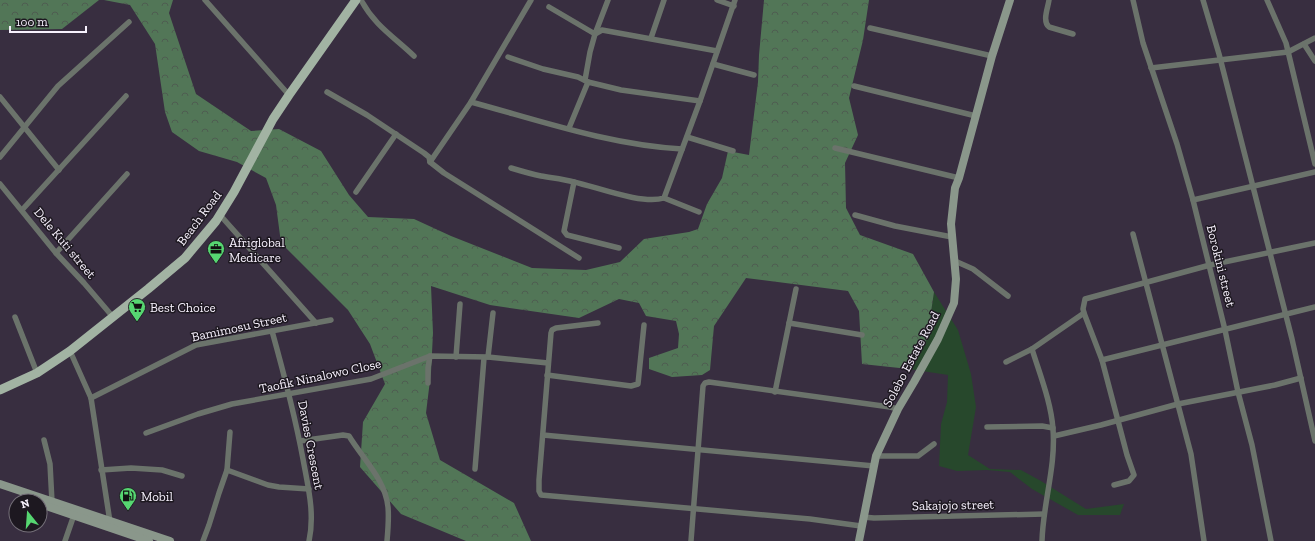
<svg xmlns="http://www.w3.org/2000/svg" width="1315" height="541" viewBox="0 0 1315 541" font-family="'Zilla Slab',serif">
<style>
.grass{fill:#27482c}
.forest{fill:url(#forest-crowns)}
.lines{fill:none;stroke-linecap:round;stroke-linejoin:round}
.street{stroke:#6b736b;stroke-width:5.5}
.secondary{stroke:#8a978b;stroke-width:8}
.primary{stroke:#a2b3a3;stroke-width:9}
.labels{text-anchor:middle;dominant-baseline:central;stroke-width:3;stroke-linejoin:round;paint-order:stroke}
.street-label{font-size:13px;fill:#f7f1fd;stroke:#1d1820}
.poi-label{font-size:13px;fill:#f7f1fd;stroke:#1d1820;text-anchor:start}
</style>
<defs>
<pattern id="forest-crowns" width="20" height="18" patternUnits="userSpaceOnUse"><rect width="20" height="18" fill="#527657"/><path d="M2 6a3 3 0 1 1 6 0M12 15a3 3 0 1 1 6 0" fill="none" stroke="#4e5d51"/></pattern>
</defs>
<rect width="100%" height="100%" fill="#382e40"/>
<polygon class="grass" points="934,292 958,330 971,374 976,407 968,455 990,469 1021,470 1041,481 1086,509 1124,504 1120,515 1078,515 1032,489 1010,472 987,470 957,471 939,466 941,424 947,402 948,375 909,369 927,339"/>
<g class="forest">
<polygon points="0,0 99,0 62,29 0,30"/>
<polygon points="104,0 173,0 169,13 196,94 251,131 279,129 321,151 349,195 368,217 414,219 451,236 532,268 586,270 620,262 644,239 689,232 698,229 707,204 722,178 728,151 749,155 758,82 759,55 764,0 869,0 863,40 849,98 858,135 845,163 846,208 860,235 913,254 934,292 927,339 909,369 862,364 859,311 848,291 746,278 714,326 710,370 702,375 672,377 649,369 649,358 678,348 679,334 676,321 646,316 639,303 619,299 579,318 490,305 431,286 433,333 431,372 426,413 440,460 514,503 531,541 466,541 401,514 360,467 363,422 385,384 370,344 348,310 281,243 276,205 266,178 237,162 199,151 172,132 165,112 155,44 130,5"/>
</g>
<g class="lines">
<g class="street">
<polyline points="205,0 289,95"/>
<path d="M361,0c14,26 32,36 53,56"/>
<polyline points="717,0 734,6"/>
<path d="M1049,0c-1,8 -7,21 0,27l24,7"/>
<polyline points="1133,0 1143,43 1177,144 1193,200 1225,330 1238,392 1252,445 1271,541"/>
<polyline points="1203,0 1219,54 1292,339 1315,441"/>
<polyline points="1267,0 1286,43 1315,164"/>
<polyline points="549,7 595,34 608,0"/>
<polyline points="870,28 992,56"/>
<polyline points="651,38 664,0"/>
<polyline points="1304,44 1315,61"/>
<polyline points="508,57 543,69 578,77 588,82"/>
<polyline points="713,64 754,75"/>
<polyline points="1151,68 1288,52 1315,38"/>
<polyline points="585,80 590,52 595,34 602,30 717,51"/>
<polyline points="854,86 976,116"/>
<polyline points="327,92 367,115 424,153 429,157 430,162 444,173 579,258"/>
<polyline points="0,97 59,170"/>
<path d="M471,102c70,19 139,43 211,47"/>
<polyline points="569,128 588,82 621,90 700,101"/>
<polyline points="687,137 733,151"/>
<polyline points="835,148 959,178"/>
<polyline points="0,157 58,86 129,22"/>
<polyline points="430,162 471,102 531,0"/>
<path d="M511,168c10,3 20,6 30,8 11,2 22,3 33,6 23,5 68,23 90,16l36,-97 35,-101"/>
<polyline points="574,182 564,231 567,235 619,248"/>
<polyline points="0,184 56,253 84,283 113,317"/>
<polyline points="356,192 396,134"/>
<polyline points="664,198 699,212"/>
<polyline points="1193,200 1315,172"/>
<polyline points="22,210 126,96"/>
<polyline points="220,215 316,323"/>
<polyline points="855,215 895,226 952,237"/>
<polyline points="1133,234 1191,454 1204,541"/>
<polyline points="56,253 127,174"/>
<polyline points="955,261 973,269 1008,296"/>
<polyline points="15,317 37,373"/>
<polyline points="598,323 556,328 552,330 551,333 539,480 539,491 541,495 810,519 861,526"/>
<polyline points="789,323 862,335"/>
<path d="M272,331c12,43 23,85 31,128 5,28 12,54 6,82"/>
<path d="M1032,349c8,26 19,53 21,80 3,38 -10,74 -11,112"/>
<polyline points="70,351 91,398 110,522"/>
<polyline points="456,357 460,304"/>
<polyline points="488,357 493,313"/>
<polyline points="1102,360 1315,307"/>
<polyline points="1006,362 1032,349 1084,313"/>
<polyline points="547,375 631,386 638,384 644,325"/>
<polyline points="428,383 428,368 430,356"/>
<polyline points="775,392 796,289"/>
<polyline points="91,398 196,345 331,320"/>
<polyline points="987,427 1042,426 1053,428"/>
<polyline points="146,433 198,414 232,404 371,379 430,356 488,357 548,363"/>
<polyline points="543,435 874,466"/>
<polyline points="1054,436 1101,425 1178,404 1275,385 1301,378"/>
<polyline points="44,440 50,464 52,502"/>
<path d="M300,441l43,-6 6,1c14,23 36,43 39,71 1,11 0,23 -1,34"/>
<polyline points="876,456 918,456 934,444"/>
<polyline points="475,469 484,358"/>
<polyline points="101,470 131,468 162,470 182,476"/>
<polyline points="227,470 268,485 279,487 309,489"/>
<polyline points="1114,485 1129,481 1134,475 1127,455 1102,360 1084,313 1083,309 1085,299 1210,265 1315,243"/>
<polyline points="863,517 874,518 1044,514"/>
<polyline points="65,541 74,515"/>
<polyline points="203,541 209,525 219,493 227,470 230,432"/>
<polyline points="691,541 703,386 705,383 709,382 890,407 898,409"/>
</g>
<g class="secondary">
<polyline points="0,484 170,541"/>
<polyline points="46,506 149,541"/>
<polyline points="859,541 876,456 898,409 914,382 938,339 954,303 956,279 951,224 955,188 959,178 992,56 1010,0"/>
</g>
<polyline class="primary" points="0,390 37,373 70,351 148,289 185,258 216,221 234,192 273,119 289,95 356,0"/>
</g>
<defs>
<symbol id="office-pin" viewBox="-11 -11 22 30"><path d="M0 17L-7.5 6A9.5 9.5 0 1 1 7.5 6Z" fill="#56d671" stroke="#1d1820"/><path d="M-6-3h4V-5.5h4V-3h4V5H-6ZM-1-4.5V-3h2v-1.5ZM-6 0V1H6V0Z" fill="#111"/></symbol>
<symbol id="supermarket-pin" viewBox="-11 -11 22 30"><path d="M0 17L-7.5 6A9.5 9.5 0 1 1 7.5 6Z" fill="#56d671" stroke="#1d1820"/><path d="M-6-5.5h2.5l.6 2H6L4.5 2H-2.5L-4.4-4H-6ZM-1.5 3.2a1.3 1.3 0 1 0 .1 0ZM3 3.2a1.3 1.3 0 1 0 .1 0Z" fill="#111"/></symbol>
<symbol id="fuel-pin" viewBox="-11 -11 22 30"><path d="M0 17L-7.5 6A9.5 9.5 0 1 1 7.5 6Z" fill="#56d671" stroke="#1d1820"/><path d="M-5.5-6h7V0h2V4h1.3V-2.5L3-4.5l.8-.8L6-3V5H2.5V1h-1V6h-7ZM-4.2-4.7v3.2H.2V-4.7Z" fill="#111"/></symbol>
</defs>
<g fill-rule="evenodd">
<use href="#office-pin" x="206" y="239" width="20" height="27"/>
<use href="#supermarket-pin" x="127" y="297" width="20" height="27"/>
<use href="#fuel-pin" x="118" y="486" width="20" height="27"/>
</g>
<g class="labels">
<g class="street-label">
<text transform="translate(199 218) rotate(-53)">Beach Road</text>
<text transform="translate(65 243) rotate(50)">Dele Kuti street</text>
<text transform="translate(1221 266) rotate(76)">Borokini street</text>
<text transform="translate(239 327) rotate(-12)">Bamimosu Street</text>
<text transform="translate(911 359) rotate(-62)">Solebo Estate Road</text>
<text transform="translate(320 376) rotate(-12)">Taofik Ninalowo Close</text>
<text transform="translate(311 445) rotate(79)">Davies Crescent</text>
<text transform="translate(953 505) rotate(-1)">Sakajojo street</text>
</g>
<g class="poi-label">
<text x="229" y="242">Afriglobal<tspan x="229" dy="15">Medicare</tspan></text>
<text x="150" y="307">Best Choice</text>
<text x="141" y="496">Mobil</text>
</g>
</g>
<g transform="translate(28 513) rotate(343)"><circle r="19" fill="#1d1820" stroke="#746f78"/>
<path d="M0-3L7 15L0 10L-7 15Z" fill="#56d671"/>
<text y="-6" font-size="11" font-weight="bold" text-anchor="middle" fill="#f7f1fd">N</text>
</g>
<path d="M10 26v6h76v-6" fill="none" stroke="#f7f1fd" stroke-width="2"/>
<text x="16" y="26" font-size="12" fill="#f7f1fd" stroke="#1d1820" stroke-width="3" paint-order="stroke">100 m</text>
</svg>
